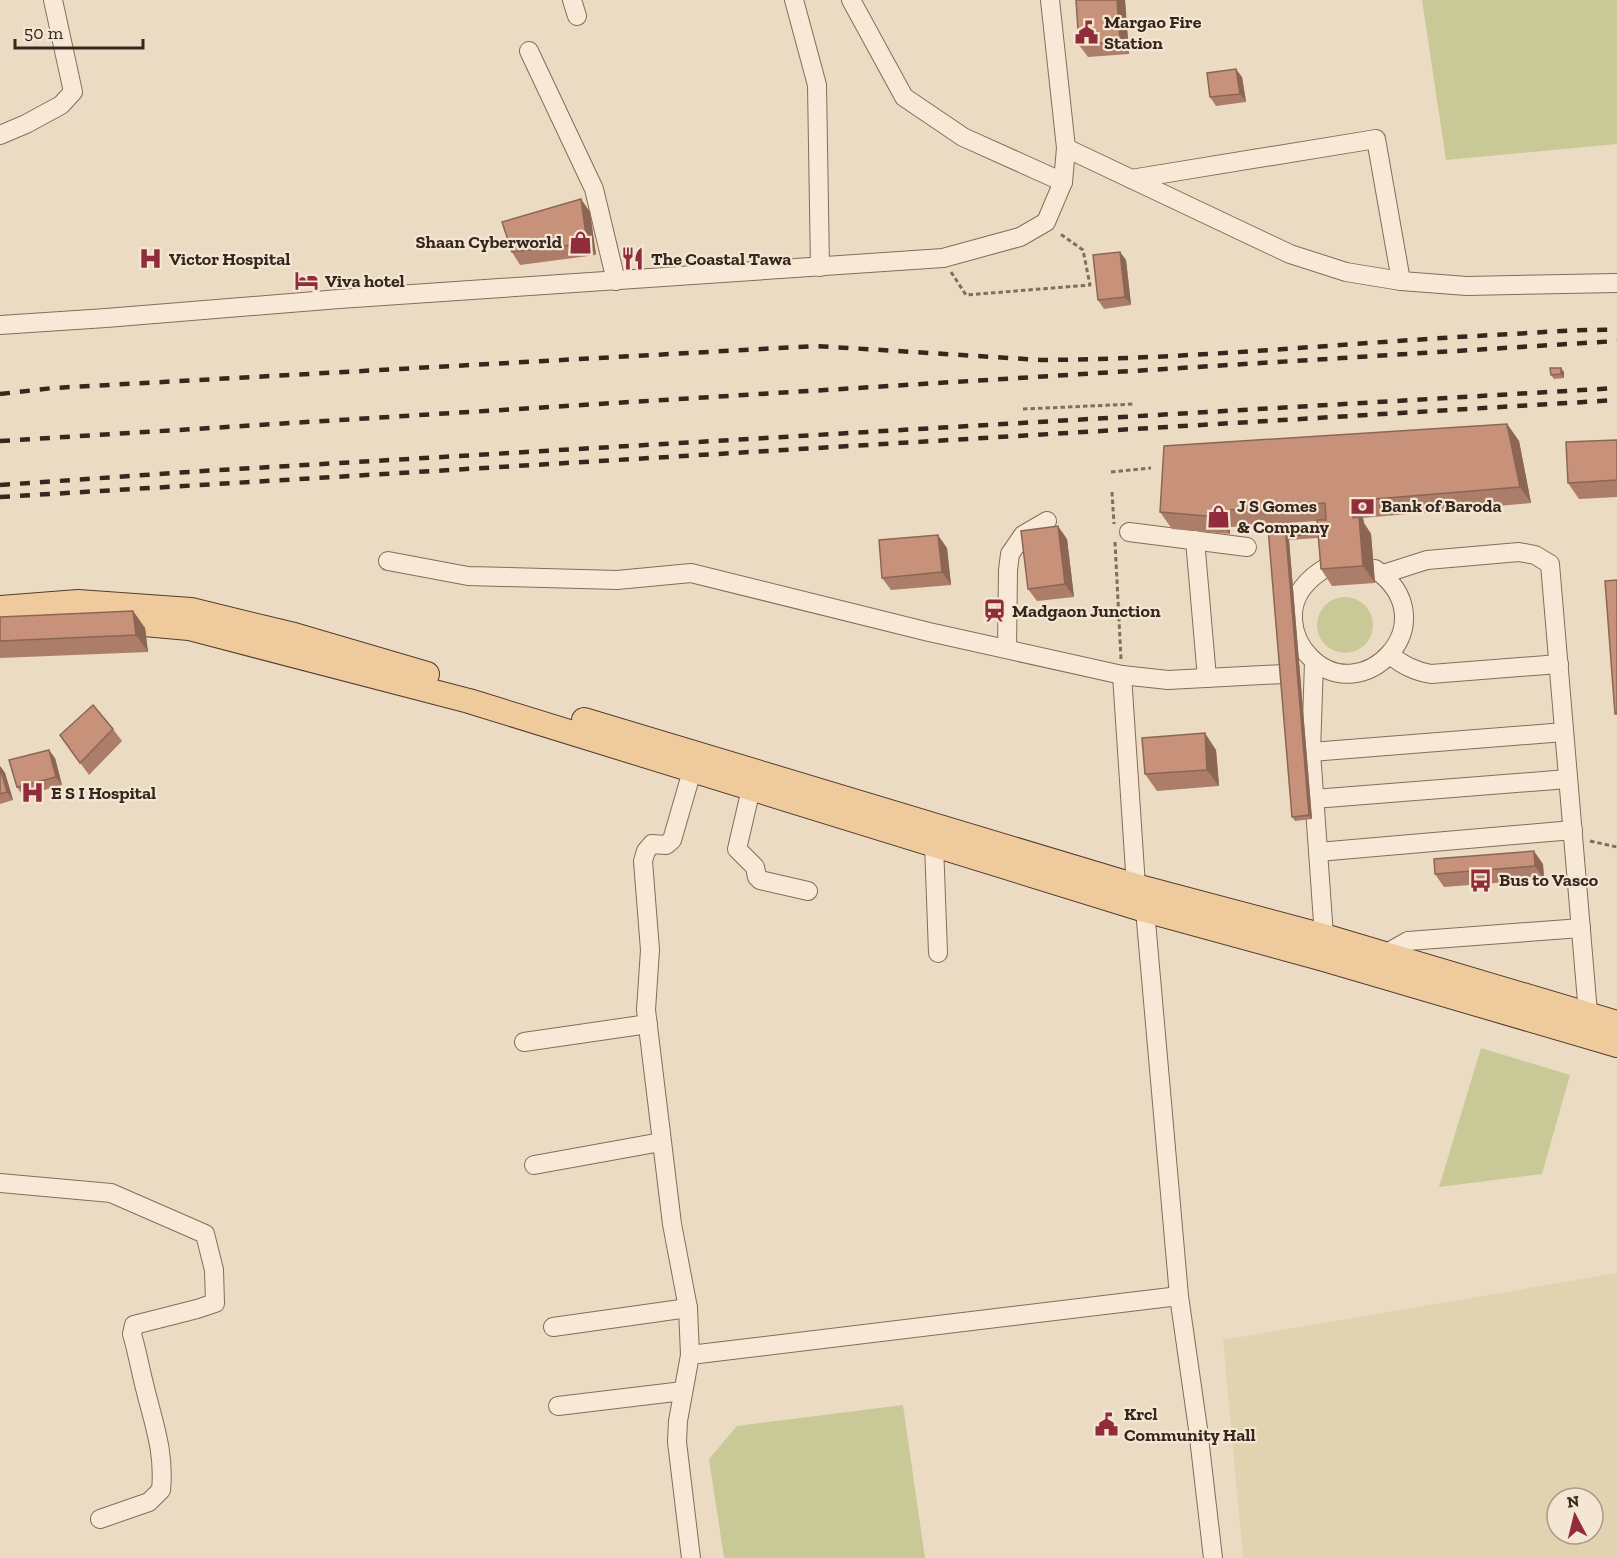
<svg xmlns="http://www.w3.org/2000/svg" width="1617" height="1558" viewBox="0 0 1617 1558" font-family="'Zilla Slab',serif">
<style>
.farmland{fill:#e1d3b0;fill-rule:evenodd}
.green{fill:#c9c997}
.lines{fill:none;stroke-linecap:round;stroke-linejoin:round}
.minor-casing{stroke:#856c5a;stroke-width:20}
.major-casing{stroke:#533b2f;stroke-width:26}
.path{stroke:#856c5a;stroke-width:3;stroke-dasharray:4.5 3;stroke-linecap:butt}
.minor{stroke:#f7e9d5;stroke-width:18}
.major{stroke:#eeca9c;stroke-width:24}
.rail{stroke:#35271e;stroke-width:4.5;stroke-dasharray:10 10;stroke-linecap:butt}
.wall{fill:#ac7d69}
.shaded-wall{fill:#8c6655}
.building{fill:#c8917a;stroke:#8c6655;stroke-width:1.5}
.labels{text-anchor:middle;dominant-baseline:central;stroke-width:4.5;stroke-linejoin:round;paint-order:stroke}
.poi-label{font-size:18px;font-weight:bold;fill:#35271e;stroke:#f4e6d2;text-anchor:start}
</style>
<rect width="100%" height="100%" fill="#ecdbc3"/>
<path class="farmland" d="M1617,1273v285h-374l-20,-218zM1557,1498h36v36h-36z"/>
<g class="green">
<polygon points="1422,0 1617,0 1617,144 1446,160"/>
<circle cx="1345" cy="625" r="28"/>
<polygon points="1481,1048 1570,1075 1542,1174 1439,1187"/>
<polygon points="903,1405 925,1558 724,1558 709,1459 737,1426"/>
</g>
<g class="lines">
<defs>
<g id="minor">
<polyline points="572,0 577,16"/>
<polyline points="794,0 817,85 820,267"/>
<polyline points="851,0 904,97 963,137 1063,182"/>
<polyline points="529,51 594,189 616,281"/>
<polyline points="0,135 26,124 61,105 73,92 53,0"/>
<polyline points="1066,148 1290,254 1346,272 1401,281 1467,286 1617,283"/>
<polyline points="1131,179 1376,139 1401,281"/>
<polyline points="0,325 106,318 339,299 943,258 1020,237 1046,222 1063,182 1066,148 1050,0"/>
<polyline points="1129,532 1247,547"/>
<polyline points="1195,540 1207,678"/>
<polyline points="388,561 468,576 617,580 691,573 929,632 1122,675 1168,680 1283,674"/>
<path d="M1329,566c-20,11 -38,29 -36,54 1,15 6,26 17,37 52,54 140,-35 65,-88"/>
<polyline points="1383,574 1427,560 1519,552 1535,555 1550,564 1589,1025"/>
<polyline points="1007,649 1008,570 1010,554 1023,535 1047,521"/>
<path d="M1390,655c13,10 24,16 41,19l128,-10"/>
<polyline points="1314,662 1311,752 1324,936 1322,947"/>
<polyline points="1122,675 1136,886 1145,910 1179,1296 1198,1429 1213,1558"/>
<polyline points="1311,752 1564,732"/>
<polyline points="751,789 737,849 755,867 757,877 760,880 808,891"/>
<polyline points="1314,799 1568,779"/>
<polyline points="934,844 938,953"/>
<polyline points="1318,852 1573,830"/>
<polyline points="1385,954 1408,941 1581,928"/>
<polyline points="524,1042 648,1024"/>
<polyline points="534,1165 661,1142"/>
<path d="M0,1183l111,10 94,41 9,36 1,33 -18,6 -63,16 -2,9c5,17 8,34 12,50 9,38 21,67 17,106l-12,12 -49,17"/>
<polyline points="688,1308 690,1355 678,1421 677,1442 691,1558"/>
<polyline points="553,1327 688,1308 672,1224 646,1010 650,950 643,861 646,851 652,844 666,845 672,840 692,771"/>
<polyline points="690,1355 1179,1296"/>
<polyline points="558,1406 683,1391"/>
</g>
<g id="major">
<polyline points="0,608 78,602 191,610 294,635 427,674"/>
<polyline points="111,621 189,628 469,701 1145,910 1320,958 1617,1045"/>
<polyline points="584,720 1136,886 1324,936 1617,1023"/>
</g>
</defs>
<use href="#minor" class="minor-casing"/>
<use href="#major" class="major-casing"/>
<g class="path">
<polyline points="951,272 966,295 1090,285 1083,250 1059,233"/>
<polyline points="1023,409 1135,404"/>
<polyline points="1111,472 1151,468"/>
<polyline points="1112,492 1114,524"/>
<polyline points="1115,542 1121,659"/>
<polyline points="1590,841 1617,847"/>
</g>
<use href="#minor" class="minor"/>
<use href="#major" class="major"/>
<g class="rail">
<path d="M0,394l53,-6 763,-42 226,14c151,-1 301,-17 452,-25 41,-2 82,-6 123,-5"/>
<polyline points="0,441 1617,341"/>
<polyline points="0,485 203,471 1617,388"/>
<polyline points="0,497 1617,400"/>
</g>
</g>
<g class="wall">
<polygon points="1125,0 1129,54 1088,57 1079,45"/>
<polygon points="1242,77 1246,102 1216,106 1210,97"/>
<polygon points="590,212 596,255 520,265 512,252"/>
<polygon points="1120,252 1126,260 1131,305 1104,309 1098,300"/>
<polygon points="1564,372 1564,378 1554,379 1551,375"/>
<polygon points="1507,424 1519,441 1531,503 1363,518 1364,523 1371,534 1375,583 1332,586 1321,569 1318,538 1289,540 1312,819 1295,821 1292,817 1268,528 1317,524 1317,521 1230,527 1230,534 1172,529 1160,512"/>
<polygon points="1617,440 1617,497 1579,499 1568,483"/>
<polygon points="1067,539 1074,597 1037,601 1028,589"/>
<polygon points="947,548 951,585 891,590 882,578"/>
<polygon points="133,611 145,628 148,652 0,658 0,617"/>
<polygon points="113,729 122,741 89,775 60,735"/>
<polygon points="1216,750 1219,786 1157,791 1145,774"/>
<polygon points="55,758 62,785 23,796 17,787"/>
<polygon points="0,766 5,773 13,800 0,804"/>
<polygon points="1543,864 1544,879 1444,887 1435,874"/>
</g>
<g class="shaded-wall">
<polygon points="1117,0 1125,0 1129,54 1120,41"/>
<polygon points="1236,69 1242,77 1246,102 1240,94"/>
<polygon points="581,199 590,212 596,255 587,243"/>
<polygon points="1120,252 1126,260 1131,305 1125,297"/>
<polygon points="1561,368 1564,372 1564,378 1561,374"/>
<polygon points="1507,424 1519,441 1531,503 1520,487"/>
<polygon points="1351,501 1363,518 1364,523 1371,534 1375,583 1363,566 1353,518"/>
<polygon points="1218,511 1230,527 1230,534 1218,517"/>
<polygon points="1058,526 1067,539 1074,597 1065,584"/>
<polygon points="938,535 947,548 951,585 942,572"/>
<polygon points="1286,536 1289,540 1312,819 1309,815"/>
<polygon points="133,611 145,628 148,652 136,635"/>
<polygon points="1205,733 1216,750 1219,786 1207,770"/>
<polygon points="49,750 55,758 62,785 56,777"/>
<polygon points="0,766 5,773 13,800 7,792"/>
<polygon points="1534,851 1543,864 1544,879 1535,866"/>
</g>
<g class="building">
<polygon points="1076,0 1117,0 1120,41 1079,45"/>
<polygon points="1236,69 1240,94 1210,97 1207,73"/>
<polygon points="581,199 587,243 512,252 502,222"/>
<polygon points="1120,252 1125,297 1098,300 1093,255"/>
<polygon points="1550,368 1561,368 1561,374 1551,375"/>
<polygon points="1507,424 1520,487 1351,501 1353,518 1359,517 1363,566 1321,569 1317,520 1326,520 1325,503 1218,511 1218,517 1160,512 1164,446"/>
<polygon points="1617,440 1617,480 1568,483 1566,442"/>
<polygon points="1317,524 1318,534 1286,536 1309,815 1292,817 1268,528"/>
<polygon points="1058,526 1065,584 1028,589 1021,531"/>
<polygon points="938,535 942,572 882,578 879,540"/>
<polygon points="1617,580 1617,714 1615,714 1605,581"/>
<polygon points="133,611 136,635 0,641 0,617"/>
<polygon points="93,705 113,729 80,763 60,735"/>
<polygon points="1205,733 1207,770 1145,774 1142,738"/>
<polygon points="49,750 56,777 17,787 9,760"/>
<polygon points="0,767 7,792 0,794"/>
<polygon points="1534,851 1535,866 1435,874 1434,859"/>
</g>
<defs>
<symbol id="civic-bare" viewBox="-9 -9 18 18"><path d="M-.6-6.5H3V-4.5H.6V-3L4-1V1h2V6H-6V1h2V-1L-.6-3ZM-1.2 2.5V6h2.4V2.5Z" fill="#912d3a" stroke="#f4e6d2" stroke-width="2.5" paint-order="stroke"/></symbol>
<symbol id="shop-bare" viewBox="-9 -9 18 18"><path d="M-5-2.5h2.3a2.7 3.5 0 0 1 5.4 0H5L5.5 6h-11ZM-1.5-2.5h3a1.5 2.3 0 0 0-3 0Z" fill="#912d3a" stroke="#f4e6d2" stroke-width="2.5" paint-order="stroke"/></symbol>
<symbol id="hospital-bare" viewBox="-9 -9 18 18"><path d="M-5-5h3v3.5h4V-5h3V5h-3V1.5h-4V5h-3Z" fill="#912d3a" stroke="#f4e6d2" stroke-width="2.5" paint-order="stroke"/></symbol>
<symbol id="restaurant-bare" viewBox="-9 -9 18 18"><path d="M-5-6h1v4h1v-4h1v4h1v-4h1v5L-1.5 .5V6h-2V.5L-5-1ZM5-6V6H3V1.5H1.5Q1.5-4 5-6Z" fill="#912d3a" stroke="#f4e6d2" stroke-width="2.5" paint-order="stroke"/></symbol>
<symbol id="hotel-bare" viewBox="-9 -9 18 18"><path d="M-6-4.5h1.5V1H6V5H4.5V3h-9V5H-6ZM-4 0a1.8 1.8 0 1 1 3.6 0ZM.5 0V-2.5h3Q6-2.5 6 0Z" fill="#912d3a" stroke="#f4e6d2" stroke-width="2.5" paint-order="stroke"/></symbol>
<symbol id="bank-bare" viewBox="-9 -9 18 18"><path d="M-6-4H6V4H-6ZM0-2.3a2.3 2.3 0 1 0 0 4.6a2.3 2.3 0 1 0 0-4.6Z" fill="#912d3a" stroke="#f4e6d2" stroke-width="2.5" paint-order="stroke"/></symbol>
<symbol id="station-bare" viewBox="-9 -9 18 18"><path d="M-3-6H3Q5-6 5-4V2Q5 4 3 4L4.5 6H3L1.5 4h-3L-3 6H-4.5L-3 4Q-5 4-5 2V-4Q-5-6-3-6ZM-3.5-4v3h7v-3ZM-3.5 1v1.5H-2V1ZM2 1v1.5H3.5V1Z" fill="#912d3a" stroke="#f4e6d2" stroke-width="2.5" paint-order="stroke"/></symbol>
<symbol id="bus-bare" viewBox="-9 -9 18 18"><path d="M-5-6H5V4H4V6H2V4H-2V6H-4V4H-5ZM-3.5-4V0h7V-4ZM-3.5 1.2v1.5H-2V1.2ZM2 1.2v1.5H3.5V1.2Z" fill="#912d3a" stroke="#f4e6d2" stroke-width="2.5" paint-order="stroke"/></symbol>
</defs>
<g fill-rule="evenodd">
<use href="#civic-bare" x="1070" y="16" width="33" height="33"/>
<use href="#shop-bare" x="564" y="226" width="33" height="33"/>
<use href="#hospital-bare" x="134" y="242" width="33" height="33"/>
<use href="#restaurant-bare" x="616" y="242" width="33" height="33"/>
<use href="#hotel-bare" x="290" y="264" width="33" height="33"/>
<use href="#bank-bare" x="1346" y="490" width="33" height="33"/>
<use href="#shop-bare" x="1202" y="500" width="33" height="33"/>
<use href="#station-bare" x="978" y="594" width="33" height="33"/>
<use href="#hospital-bare" x="16" y="776" width="33" height="33"/>
<use href="#bus-bare" x="1464" y="864" width="33" height="33"/>
<use href="#civic-bare" x="1090" y="1408" width="33" height="33"/>
</g>
<g class="labels">
<g class="poi-label">
<text x="1104" y="22">Margao Fire<tspan x="1104" dy="21">Station</tspan></text>
<text x="562" y="242" text-anchor="end">Shaan Cyberworld</text>
<text x="169" y="259">Victor Hospital</text>
<text x="651" y="259">The Coastal Tawa</text>
<text x="325" y="281">Viva hotel</text>
<text x="1237" y="506">J S Gomes<tspan x="1237" dy="21">&amp; Company</tspan></text>
<text x="1381" y="506">Bank of Baroda</text>
<text x="1012" y="611">Madgaon Junction</text>
<text x="51" y="793">E S I Hospital</text>
<text x="1499" y="880">Bus to Vasco</text>
<text x="1124" y="1414">Krcl<tspan x="1124" dy="21">Community Hall</tspan></text>
</g>
</g>
<g transform="translate(1575 1516) rotate(353)"><circle r="28" fill="#f4e6d2" stroke="#a89a8a" stroke-width="1.5"/>
<path d="M0-4.5L10 22L0 15L-10 22Z" fill="#912d3a"/>
<text y="-9" font-size="16" font-weight="bold" text-anchor="middle" fill="#35271e">N</text>
</g>
<path d="M15 39v9h128v-9" fill="none" stroke="#35271e" stroke-width="3"/>
<text x="24" y="39" font-size="18" fill="#35271e" stroke="#f4e6d2" stroke-width="4.5" paint-order="stroke">50 m</text>
</svg>
